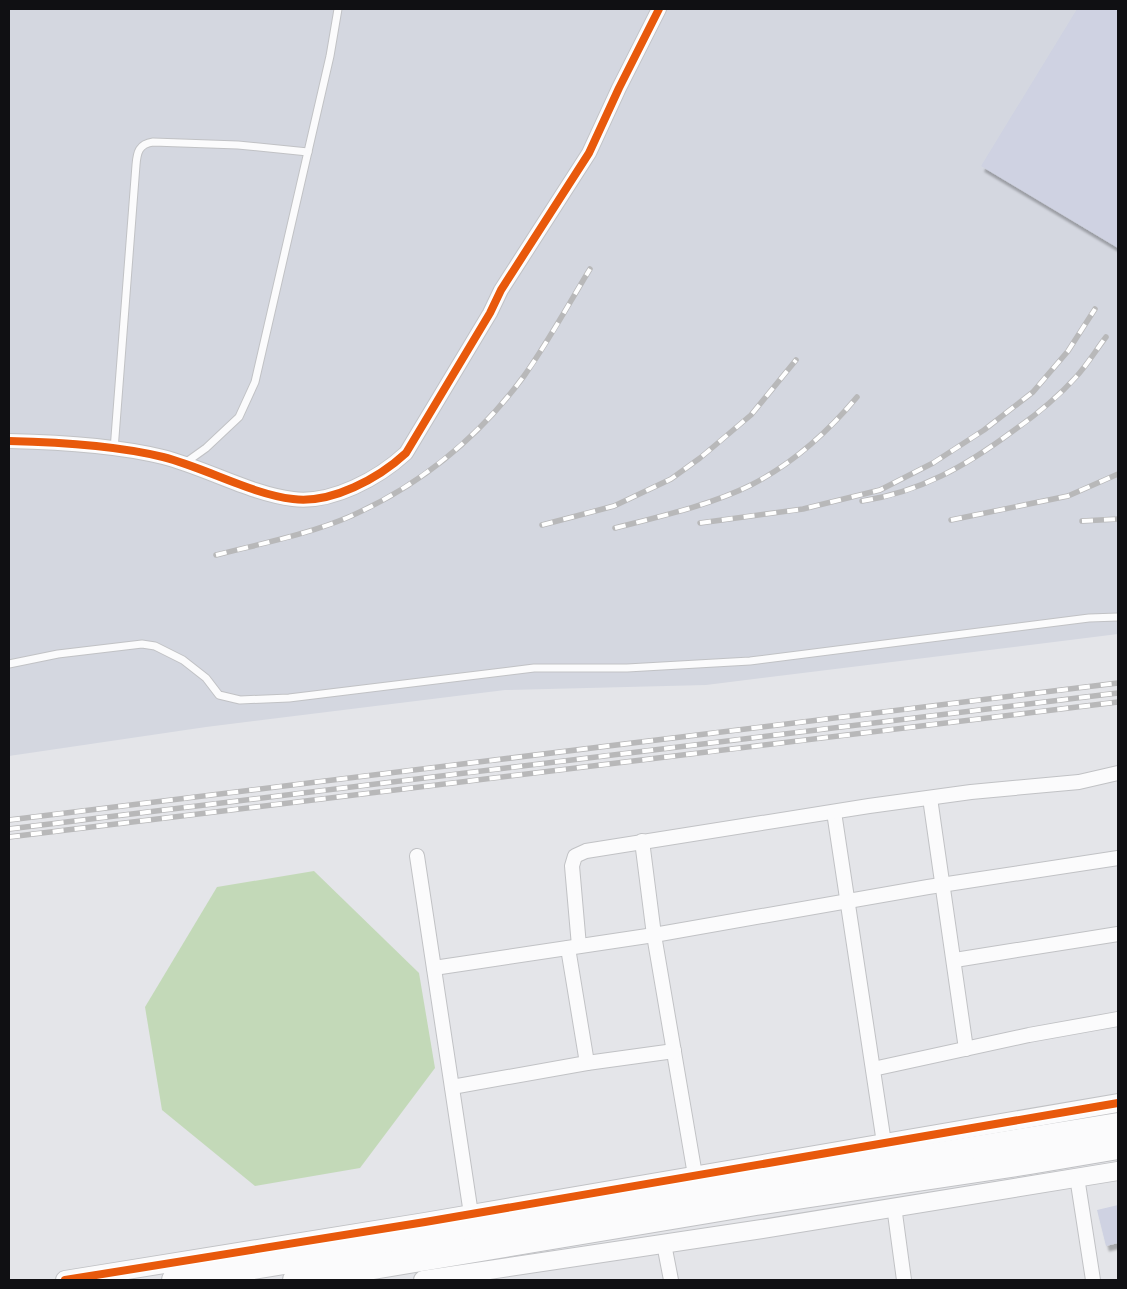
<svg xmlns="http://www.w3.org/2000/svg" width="1127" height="1289" viewBox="0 0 1127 1289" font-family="'DM Sans',sans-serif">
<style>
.built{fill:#d4d7e0}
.green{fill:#c3d9b8}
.building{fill:#cfd2e2;filter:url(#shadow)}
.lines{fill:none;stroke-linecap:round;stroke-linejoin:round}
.service-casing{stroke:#c1c2c5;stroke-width:9}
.minor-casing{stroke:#c1c2c5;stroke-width:16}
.tertiary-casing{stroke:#c1c2c5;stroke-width:20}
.trunk-casing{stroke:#c1c2c5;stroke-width:26}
.service{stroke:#fbfbfc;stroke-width:7}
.minor{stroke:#fbfbfc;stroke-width:14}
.tertiary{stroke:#fbfbfc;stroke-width:18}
.trunk{stroke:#fbfbfc;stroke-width:24}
.rail-casing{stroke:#b8b8b9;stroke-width:5.5}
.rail{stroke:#fff;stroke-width:4;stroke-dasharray:11;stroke-linecap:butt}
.cycleway-casing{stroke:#fff;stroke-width:11}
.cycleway{stroke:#e8590c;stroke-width:8}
</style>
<defs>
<filter id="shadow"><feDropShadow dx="3" dy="5.5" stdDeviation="1" flood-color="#0004"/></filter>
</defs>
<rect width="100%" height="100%" fill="#e4e5e9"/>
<polygon class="built" points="9,9 1118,9 1118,634 706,685 505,690 206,727 9,756"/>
<polygon class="green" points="314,871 419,973 435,1068 360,1168 255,1186 162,1110 145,1007 217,887"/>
<g class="building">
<polygon points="1077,9 1118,9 1118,248 981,166"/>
<polygon points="1118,1205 1118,1243 1106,1246 1097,1210"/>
</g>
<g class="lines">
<defs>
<g id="service">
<path d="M114,450l22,-285c1,-13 3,-21 17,-23l85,3 70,7"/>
<polyline points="185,463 206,448 239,417 255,382 330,56 338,9"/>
<polyline points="9,664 58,654 142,644 155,646 183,660 206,678 219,695 240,700 289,698 534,668 627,668 750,661 1089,618 1118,617"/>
</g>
<g id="minor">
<path d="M9,441c47,1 109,5 154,16 43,11 88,37 130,42 39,5 86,-21 113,-46l84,-140 11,-23 88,-137 30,-65 40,-79"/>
<polyline points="930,798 966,1049"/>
<polyline points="834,812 884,1143"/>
<polyline points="642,841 654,935 695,1175"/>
<polyline points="417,856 471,1214"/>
<polyline points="579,946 572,866 575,856 586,851 869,806 971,792 1079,782 1118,773"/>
<polyline points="568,948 587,1063"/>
<polyline points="955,960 1118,934"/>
<polyline points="434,968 654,935 928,887 1118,858"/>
<polyline points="873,1069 1029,1035 1118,1019"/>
<polyline points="452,1087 587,1063 674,1051"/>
<polyline points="1077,1177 1093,1280"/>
<polyline points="894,1206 904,1280"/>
<polyline points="664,1244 671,1280"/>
</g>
<g id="tertiary">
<polyline points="65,1280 425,1222 1118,1103"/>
<polyline points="423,1280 762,1229 1118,1171"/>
</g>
<g id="trunk">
<polyline points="174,1280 1118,1125"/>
<polyline points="295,1280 756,1203 1030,1162 1118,1147"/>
</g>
</defs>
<use href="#service" class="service-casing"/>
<use href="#minor" class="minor-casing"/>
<use href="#tertiary" class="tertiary-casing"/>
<use href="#trunk" class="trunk-casing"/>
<use href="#service" class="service"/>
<use href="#minor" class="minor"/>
<use href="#tertiary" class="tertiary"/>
<use href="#trunk" class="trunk"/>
<defs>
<g id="rail">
<path d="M862,501c58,-9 104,-35 151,-70 23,-16 44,-33 63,-54 11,-12 20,-27 30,-40"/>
<polyline points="951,520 1068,496 1118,474"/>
<polyline points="1082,521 1118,519"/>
<polyline points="700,523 803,509 880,490 933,463 984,430 1033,392 1068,351 1095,309"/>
<polyline points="542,525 614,506 671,479 700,458 751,415 796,360"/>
<path d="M615,528c43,-11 96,-23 136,-43 41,-21 76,-52 106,-88"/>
<path d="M216,555c44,-11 94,-21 135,-39 69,-31 128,-79 173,-140 24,-34 44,-71 66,-107"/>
<polyline points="9,820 1118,683"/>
<polyline points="9,829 1118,693"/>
<polyline points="9,837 1118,702"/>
</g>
</defs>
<use href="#rail" class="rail-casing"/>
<use href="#rail" class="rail"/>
<defs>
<g id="cycleway">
<path d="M9,441c47,1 109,5 154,16 43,11 88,37 130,42 39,5 86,-21 113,-46l84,-140 11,-23 88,-137 30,-65 40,-79"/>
<polyline points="65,1280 425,1222 1118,1103"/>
</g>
</defs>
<use href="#cycleway" class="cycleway-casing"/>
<use href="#cycleway" class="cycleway"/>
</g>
<rect width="1127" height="1289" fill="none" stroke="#101013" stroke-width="20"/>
</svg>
